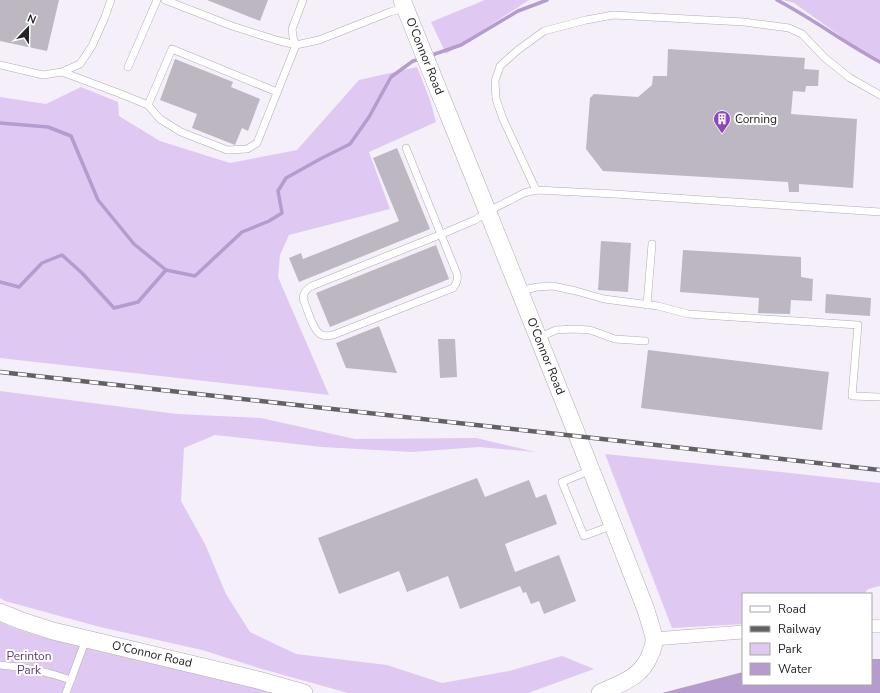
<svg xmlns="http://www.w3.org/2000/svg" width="880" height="693" viewBox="0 0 880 693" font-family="'Nunito Sans',sans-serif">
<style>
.green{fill:#dfc9f3}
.water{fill:#b69bce}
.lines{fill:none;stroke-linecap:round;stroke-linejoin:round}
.stream{stroke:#b69bce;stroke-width:3.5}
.building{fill:#bcb7c0}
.service-casing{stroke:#b0abb4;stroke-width:8}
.minor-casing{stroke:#b0abb4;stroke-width:14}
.tertiary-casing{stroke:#b0abb4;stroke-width:18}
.service{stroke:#fff;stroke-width:7}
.minor{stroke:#fff;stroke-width:13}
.tertiary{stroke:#fff;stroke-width:17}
.rail-casing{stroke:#646166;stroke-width:4.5}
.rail{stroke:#fff;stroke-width:3;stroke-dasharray:9;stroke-linecap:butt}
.labels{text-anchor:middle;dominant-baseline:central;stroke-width:4;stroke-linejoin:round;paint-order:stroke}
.street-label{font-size:12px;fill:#252326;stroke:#fff}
.poi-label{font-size:12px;fill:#252326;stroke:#fff;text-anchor:start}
.park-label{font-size:12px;fill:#5f3b7b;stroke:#fff}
</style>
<rect width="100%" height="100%" fill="#f4eff8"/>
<g class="green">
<polygon points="485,0 529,0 446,54 431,22"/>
<polygon points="783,0 880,0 880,64 794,3"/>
<polygon points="417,67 430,100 436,122 369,152 390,209 289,235 280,255 278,277 329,395 0,358 0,97 46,104 81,87 118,102 119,116 160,141 230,163 297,150 359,80"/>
<polygon points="0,391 177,414 261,418 355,439 476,438 536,452 479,447 412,452 322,447 215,435 184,448 181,501 205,544 226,594 250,632 296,654 387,665 442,683 509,671 562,656 594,669 528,693 348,693 262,669 202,650 100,627 5,601 0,598"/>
<polygon points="605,454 790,473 880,483 880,586 868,589 864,594 743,594 743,624 672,628"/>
<polygon points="0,622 14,628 42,637 254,688 272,693 0,693"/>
</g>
<polygon class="water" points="871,659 880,659 880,693 662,693 743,672 743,684 871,684"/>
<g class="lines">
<g class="stream">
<path d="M777,0c36,19 68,43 103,62"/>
<polyline points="429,56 461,45 518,11 547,0"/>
<polyline points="0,123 48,127 71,136 98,200 134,244 166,270 195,276 242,232 269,221 282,213 278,191 286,178 322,158 350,144 369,117 391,77 413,61 421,59"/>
<polyline points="0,282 19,287 42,263 62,255 82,273 114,308 138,302 166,270"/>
</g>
</g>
<g class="building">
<polygon points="0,0 59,0 47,51 0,41"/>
<polygon points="207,0 268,0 260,21"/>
<polygon points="668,49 805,58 804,69 819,70 818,86 806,86 805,92 793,91 791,114 857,119 853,188 799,184 799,192 789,192 788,182 603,171 586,149 590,98 594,94 638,97 652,85 653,76 667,76"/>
<polygon points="175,59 233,82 231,87 260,99 248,131 242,128 235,145 192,128 197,114 160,100"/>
<polygon points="397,148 430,229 299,282 289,258 301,253 303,259 399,221 373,158"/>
<polygon points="601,241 631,243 628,292 598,290"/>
<polygon points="436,245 449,279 330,327 316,293"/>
<polygon points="683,250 801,257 801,277 813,279 812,301 791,300 790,314 758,313 759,298 680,292"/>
<polygon points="826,294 871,298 870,316 825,313"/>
<polygon points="379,326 397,373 346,368 336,343"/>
<polygon points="438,339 455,339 457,377 440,378"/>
<polygon points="648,350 829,372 822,430 641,408"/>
<polygon points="477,478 485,497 529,480 536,498 546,494 557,524 505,544 515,572 559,555 576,601 544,614 539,601 531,604 526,592 523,593 520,586 460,609 448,576 407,592 399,571 339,594 318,538"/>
</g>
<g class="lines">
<defs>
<g id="service">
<polyline points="165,0 232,26 276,40 296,45 319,40 390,12 405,8"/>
<polyline points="0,65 43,75 62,72 80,64 92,46 105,17 111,0"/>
<polyline points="128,67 157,0"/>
<polyline points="62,72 121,94 148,105 160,119 181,132 227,150 247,149 257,143 296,45 293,37 292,29 303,0"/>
<polyline points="148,105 172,49 277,92"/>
<path d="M406,148l51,126c1,6 0,9 -4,14l-120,47c-5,1 -9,2 -13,-1 -7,-4 -14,-28 -17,-36 1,-6 3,-9 9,-12l130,-52 33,-14 12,-8 37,-19 12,-3 79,4 265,18"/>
<polyline points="536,190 503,119 496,99 495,81 500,66 518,50 544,31 586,20 613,15 744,22 789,28 802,34 825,58 850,78 880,95"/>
<polyline points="520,291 537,287 553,286 576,291 604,299 658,306 688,314 858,325 852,396 880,397"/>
<polyline points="647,305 652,244"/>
<polyline points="538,338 556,330 574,329 590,330 615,339 645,341"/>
<polyline points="591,470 562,482 584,536 613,525"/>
<path d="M0,665c24,2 48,7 71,15"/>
<polyline points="66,693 86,639"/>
</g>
<g id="minor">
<polyline points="871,626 880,626"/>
<polyline points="654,639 743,632"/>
</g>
<g id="tertiary">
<path d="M402,0c82,203 165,406 244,610 2,8 8,23 8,30 0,5 -2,11 -4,15 -9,23 -29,28 -50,38"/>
<polyline points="0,612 22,621 53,631 258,680 304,693"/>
</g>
</defs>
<use href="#service" class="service-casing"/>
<use href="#minor" class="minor-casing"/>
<use href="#tertiary" class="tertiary-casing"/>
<use href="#service" class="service"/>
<use href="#minor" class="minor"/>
<use href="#tertiary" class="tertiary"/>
<defs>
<polyline id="rail" points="0,372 880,470"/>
</defs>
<use href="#rail" class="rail-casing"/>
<use href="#rail" class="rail"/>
</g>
<defs>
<symbol id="building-pin" viewBox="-11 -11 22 30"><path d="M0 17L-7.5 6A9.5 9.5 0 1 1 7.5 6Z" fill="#8c48bc" stroke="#fff"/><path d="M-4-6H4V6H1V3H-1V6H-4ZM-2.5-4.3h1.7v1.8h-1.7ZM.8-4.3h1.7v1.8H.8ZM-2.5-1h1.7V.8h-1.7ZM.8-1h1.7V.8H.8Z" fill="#fff"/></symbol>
</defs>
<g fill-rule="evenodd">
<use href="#building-pin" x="712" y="109" width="20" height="27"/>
</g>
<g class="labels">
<g class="street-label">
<text transform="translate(425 56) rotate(68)">O'Connor Road</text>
<text transform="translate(546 356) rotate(68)">O'Connor Road</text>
<text transform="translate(152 654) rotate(13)">O'Connor Road</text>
</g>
<g class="poi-label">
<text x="735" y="119">Corning</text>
</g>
<g class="park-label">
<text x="29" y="656">Perinton<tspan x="29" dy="14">Park</tspan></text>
</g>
</g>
<rect x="742" y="593" width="130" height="92" fill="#ffffff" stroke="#a8a7a8"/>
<rect x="750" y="606" width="20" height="6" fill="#ffffff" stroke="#a8a7a8"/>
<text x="778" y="613" font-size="12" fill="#252326">Road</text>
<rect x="750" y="626" width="20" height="6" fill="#646166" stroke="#a8a7a8"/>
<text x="778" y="633" font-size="12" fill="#252326">Railway</text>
<rect x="750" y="643" width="20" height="12" fill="#dfc9f3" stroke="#a8a7a8"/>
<text x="778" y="653" font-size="12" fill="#252326">Park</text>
<rect x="750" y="663" width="20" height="12" fill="#b69bce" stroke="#a8a7a8"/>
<text x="778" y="673" font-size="12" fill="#252326">Water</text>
<g transform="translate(28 28) rotate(22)" stroke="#ffffff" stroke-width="3" paint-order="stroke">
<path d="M0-3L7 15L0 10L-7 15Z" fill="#252326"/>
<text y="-6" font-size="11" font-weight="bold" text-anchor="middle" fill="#252326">N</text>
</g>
</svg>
